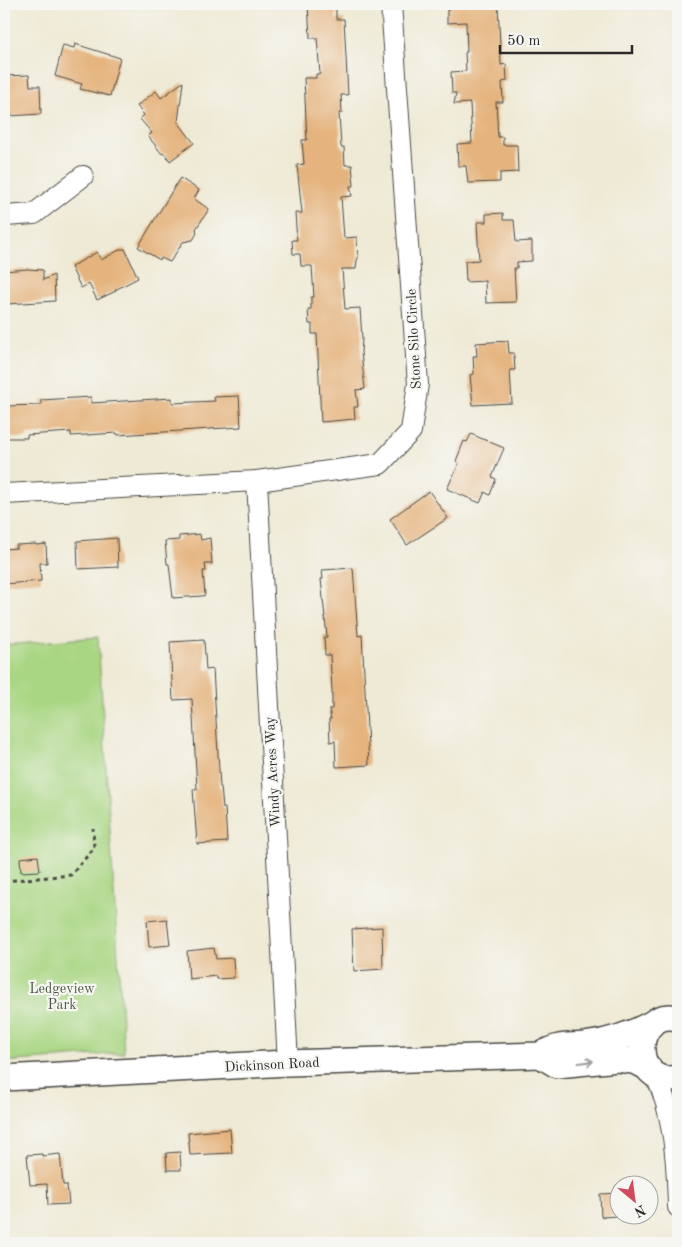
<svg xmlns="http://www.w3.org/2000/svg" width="682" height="1247" viewBox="0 0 682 1247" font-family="'Old Standard TT',serif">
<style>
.green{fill:#a9d682;stroke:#6a8056}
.building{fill:#e5b47e}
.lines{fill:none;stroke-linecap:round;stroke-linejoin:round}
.minor-casing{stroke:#484844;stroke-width:22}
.tertiary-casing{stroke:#484844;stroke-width:28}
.path{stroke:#484844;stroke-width:3;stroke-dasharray:4 4;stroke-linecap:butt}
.minor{stroke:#fff;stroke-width:20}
.tertiary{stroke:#fff;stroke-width:25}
.oneway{stroke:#a0a0a0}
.labels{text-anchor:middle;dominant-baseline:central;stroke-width:4.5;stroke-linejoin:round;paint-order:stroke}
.street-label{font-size:14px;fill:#2b2b2b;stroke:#f6f6f2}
.park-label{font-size:14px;fill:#4a5641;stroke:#f6f6f2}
</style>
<rect width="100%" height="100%" fill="#f6f6f2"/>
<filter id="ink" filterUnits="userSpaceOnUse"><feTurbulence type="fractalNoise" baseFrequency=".02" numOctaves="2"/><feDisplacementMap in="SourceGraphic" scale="10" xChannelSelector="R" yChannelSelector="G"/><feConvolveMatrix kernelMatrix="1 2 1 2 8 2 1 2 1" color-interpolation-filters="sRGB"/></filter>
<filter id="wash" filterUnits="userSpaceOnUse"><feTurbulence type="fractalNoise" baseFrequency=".0096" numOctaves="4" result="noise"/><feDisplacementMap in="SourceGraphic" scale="20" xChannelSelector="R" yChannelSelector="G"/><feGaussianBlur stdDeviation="1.12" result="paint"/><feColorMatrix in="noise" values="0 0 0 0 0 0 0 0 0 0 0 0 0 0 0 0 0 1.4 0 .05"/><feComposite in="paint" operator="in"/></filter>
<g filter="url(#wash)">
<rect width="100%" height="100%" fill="#efead5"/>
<polygon class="green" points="98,637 124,1053 4,1062 4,645"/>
<g id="blocks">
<g class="building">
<polygon points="308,4 336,4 336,19 344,19 348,95 341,95 342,113 339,113 341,147 344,147 345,165 352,165 354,186 350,186 352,196 341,197 344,238 357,237 358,259 357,260 356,269 342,269 345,309 360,308 362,339 361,352 365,389 356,390 358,407 354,407 355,419 321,422 317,334 312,334 312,324 309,324 308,309 311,309 311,297 314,297 312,266 301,266 300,254 293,254 292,240 297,240 295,213 302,213 297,165 304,164 302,140 307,140 304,78 316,78 316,74 320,74 317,38 310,38"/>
<polygon points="448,4 498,4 501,65 506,64 507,81 502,82 503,102 496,102 498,137 503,137 503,145 517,145 518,172 500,173 500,182 468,183 466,166 458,166 457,144 472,143 470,103 454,104 456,93 452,93 451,72 466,71 465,52 467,52 466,22 447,23 447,10 449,10"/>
<polygon points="75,44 120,58 110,96 80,89 82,84 55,76 63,45 74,48"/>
<polygon points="29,75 30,86 40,86 41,114 9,116 8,105 4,105 4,76"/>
<polygon points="183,82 178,122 194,143 170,161 164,153 162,154 148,136 152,133 140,119 144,115 137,106 156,91 161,98"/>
<polygon points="180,178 199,190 194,199 209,209 196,229 197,233 193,240 183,242 170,262 161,258 160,260 138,247"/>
<polygon points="503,213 503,220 514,220 516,242 532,241 532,261 517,262 517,268 514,268 516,302 486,303 485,281 466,282 465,261 479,260 477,222 486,222 486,214"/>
<polygon points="121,249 125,249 138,278 115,290 116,291 97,300 89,284 81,288 71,267 97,252 101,260"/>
<polygon points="27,269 43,270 43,280 54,275 55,301 7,304 7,292 4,292 4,271"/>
<polygon points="508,341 509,353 514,353 515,370 510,370 512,403 473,405 470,375 474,374 473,356 477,356 476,343"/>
<polygon points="239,396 241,427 118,435 117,433 71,436 71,432 27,435 27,438 4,438 4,406 41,405 41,400 91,397 91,403 172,398 172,403 215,401 214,397"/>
<polygon points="471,434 504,448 492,477 496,479 490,495 485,492 480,503 447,489 459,463 456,461 464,441 467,442"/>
<polygon points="429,491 448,518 407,545 390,519"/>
<polygon points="200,534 201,540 210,538 212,564 205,564 206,571 203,571 205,595 202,596 173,598 169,564 167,564 165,541 179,540 179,536"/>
<polygon points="117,538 118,567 78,569 77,541"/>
<polygon points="36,544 36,545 46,544 47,563 40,563 41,581 4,584 4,549 17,548 16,545"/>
<polygon points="353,568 358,636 362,635 369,765 336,767 335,741 330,742 329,719 331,719 329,709 332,709 332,690 330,655 325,655 324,637 327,637 321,579 323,579 322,570"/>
<polygon points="204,640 206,670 213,669 220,787 221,787 223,808 225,808 227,842 197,844 193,789 197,789 192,699 173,700 170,642"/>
<polygon points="38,856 40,871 21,872 20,858"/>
<polygon points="167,919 170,945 149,947 147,921"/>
<polygon points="382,927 383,969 354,971 352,929"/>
<polygon points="214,948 216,959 233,958 234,978 216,979 216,976 189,979 187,951"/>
<polygon points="230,1129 232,1153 190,1155 188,1133"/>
<polygon points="180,1152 181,1170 167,1170 166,1153"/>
<polygon points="42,1154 42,1156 60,1154 63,1185 67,1185 69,1204 48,1205 47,1184 30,1185 27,1155"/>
<polygon points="620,1193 620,1216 601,1217 600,1194"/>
</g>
</g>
</g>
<g filter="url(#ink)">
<use href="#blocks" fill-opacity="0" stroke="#484844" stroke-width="1"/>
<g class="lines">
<defs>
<g id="minor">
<polyline points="4,216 34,214 83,176"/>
<polyline points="257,481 288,1063"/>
<polyline points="4,494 257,481 380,464 411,431 418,384 391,4"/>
<path d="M655,1074c19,40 22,89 23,133"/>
</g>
<g id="tertiary">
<path d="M678,1018c-47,-11 -49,71 0,60"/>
<polyline points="540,1055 557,1065 618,1059 633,1061 648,1067"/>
<path d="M4,1078l284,-15 252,-8c20,-11 24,-8 45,-10 25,-3 48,-11 70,-23"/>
</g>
</defs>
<use href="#minor" class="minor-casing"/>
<use href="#tertiary" class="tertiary-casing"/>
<polyline class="path" points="4,881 71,875 94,848 93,828"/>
<use href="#minor" class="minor"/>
<use href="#tertiary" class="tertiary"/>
</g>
<defs><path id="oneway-shaft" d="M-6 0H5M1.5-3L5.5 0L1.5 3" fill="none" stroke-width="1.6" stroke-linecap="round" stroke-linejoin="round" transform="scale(1.25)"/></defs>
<use class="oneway" href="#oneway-shaft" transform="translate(586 1062) rotate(-7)"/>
</g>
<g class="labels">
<g class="street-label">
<text transform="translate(414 339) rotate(-93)">Stone Silo Circle</text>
<text transform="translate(273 772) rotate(-93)">Windy Acres Way</text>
<text transform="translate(272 1065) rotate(-3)">Dickinson Road</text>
</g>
<g class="park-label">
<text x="62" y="989">Ledgeview<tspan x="62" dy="16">Park</tspan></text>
</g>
</g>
<rect width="682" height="1247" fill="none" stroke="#f6f6f2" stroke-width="20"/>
<g transform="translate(634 1200) rotate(151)"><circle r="24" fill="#f6f6f2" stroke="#a5a5a2"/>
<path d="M0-4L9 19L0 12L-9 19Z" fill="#d1495b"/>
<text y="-8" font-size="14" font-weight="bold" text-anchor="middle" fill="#2b2b2b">N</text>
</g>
<path d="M500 45v8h132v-8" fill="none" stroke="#2b2b2b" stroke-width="2.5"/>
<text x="507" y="45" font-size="15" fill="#2b2b2b" stroke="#f6f6f2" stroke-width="4" paint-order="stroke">50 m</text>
</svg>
